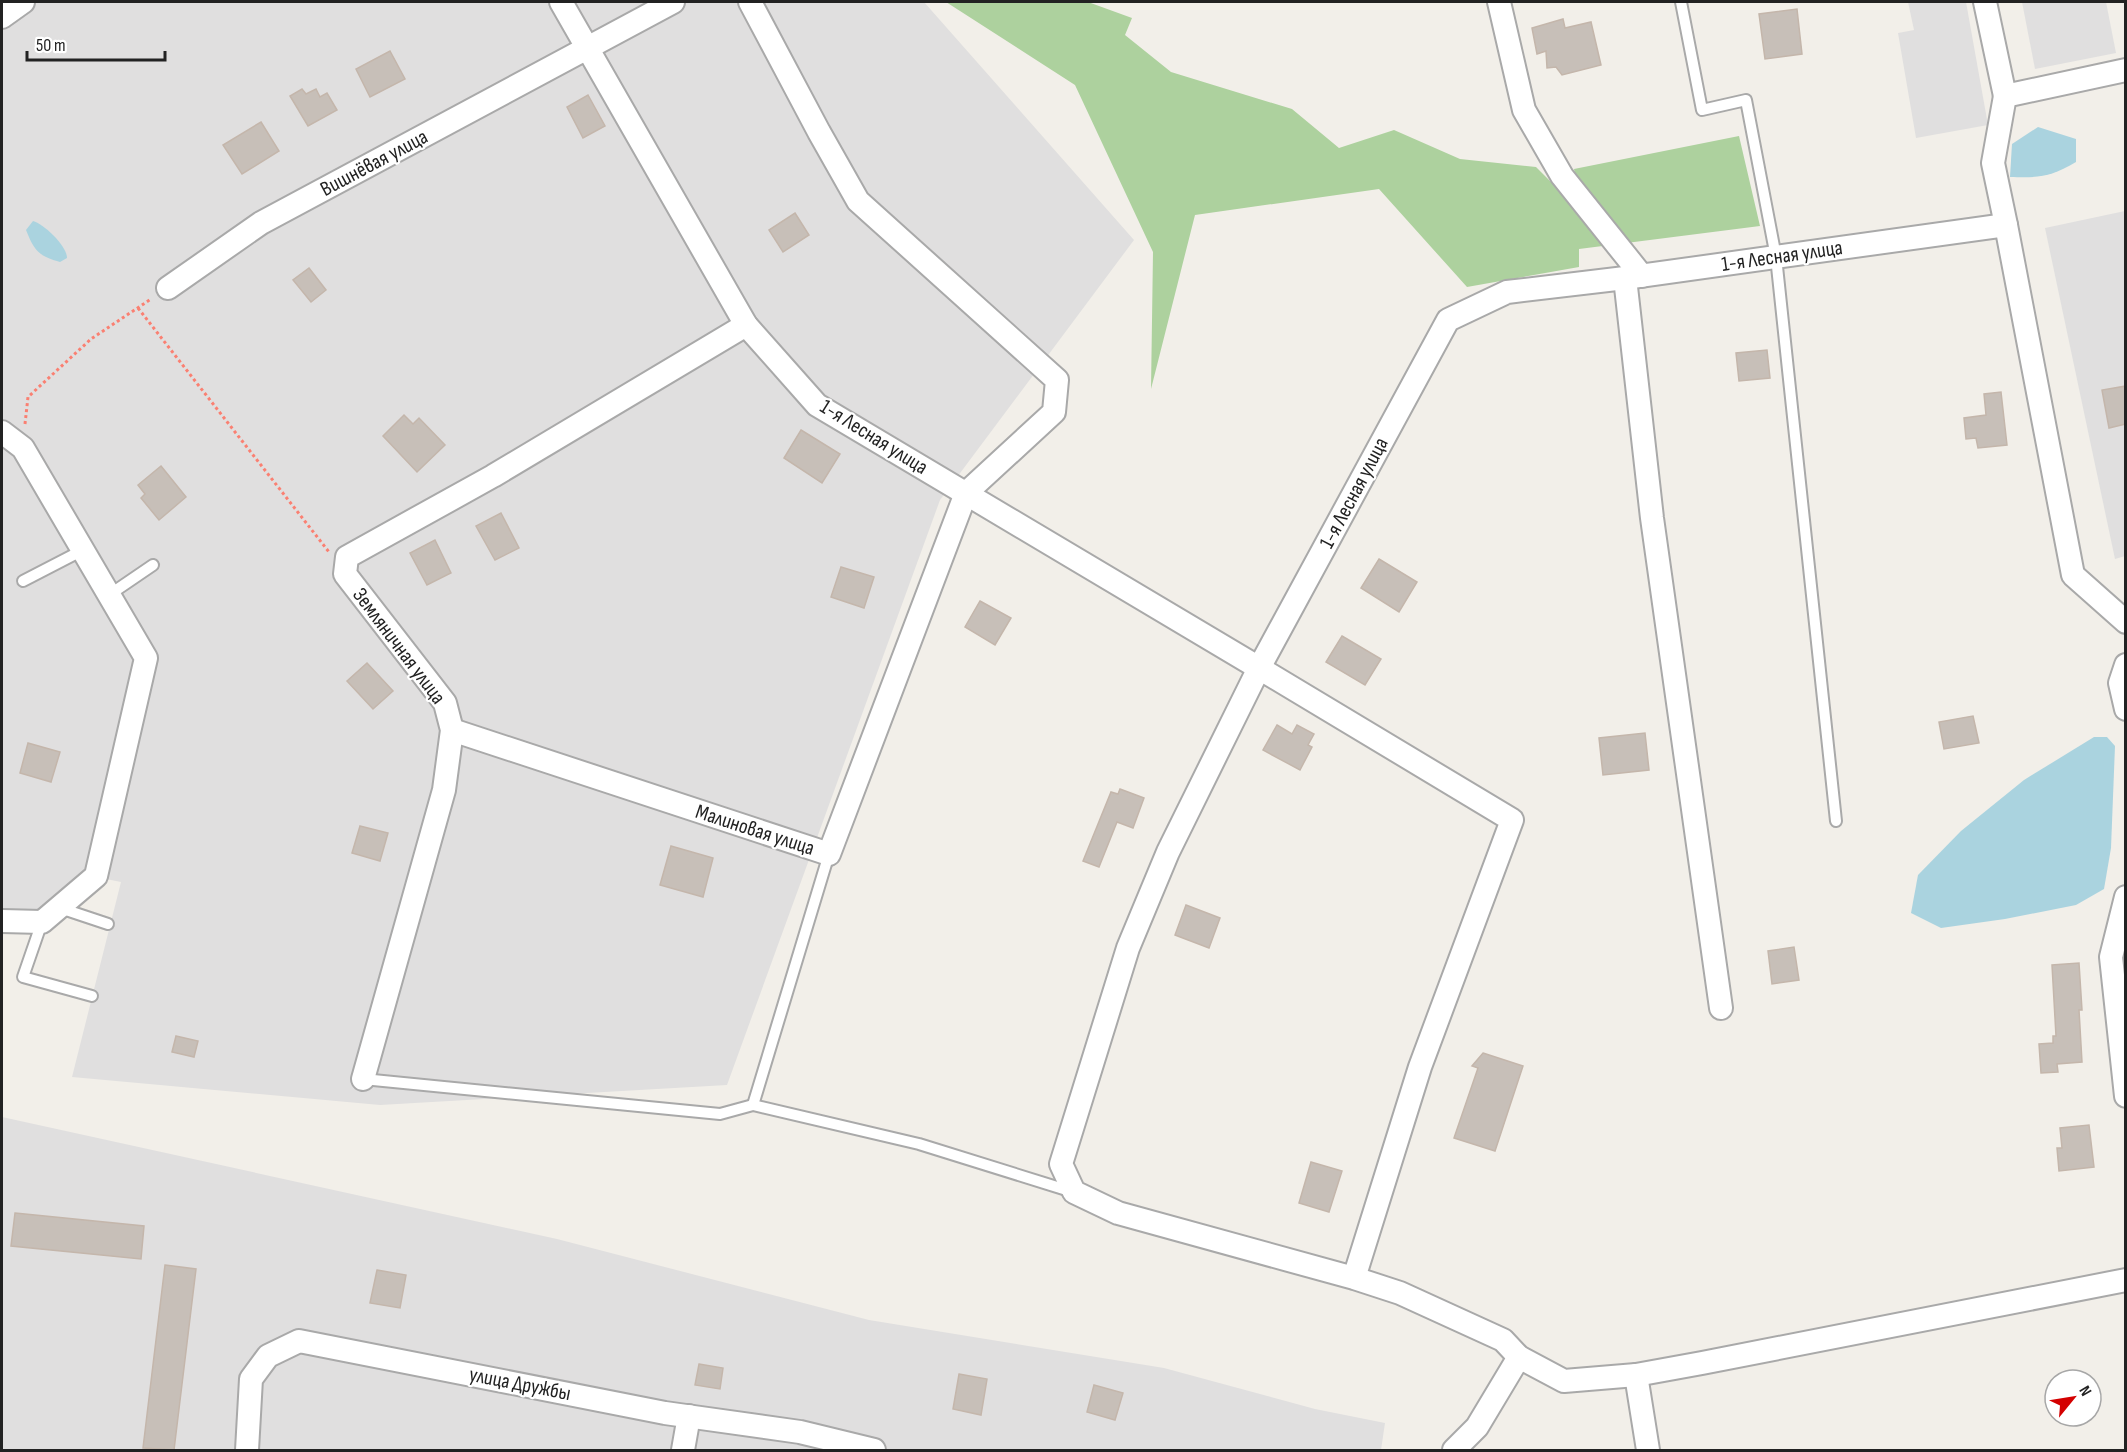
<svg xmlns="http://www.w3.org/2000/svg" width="2127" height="1452" viewBox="0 0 2127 1452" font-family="'Sofia Sans Condensed',sans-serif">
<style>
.residential{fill:#e0dfdf}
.forest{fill:#add19e}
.water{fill:#aad3df}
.building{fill:#c7bfb8;stroke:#c4b6ab;stroke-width:1.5}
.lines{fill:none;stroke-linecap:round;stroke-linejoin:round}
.lane-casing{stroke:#a9a9a9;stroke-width:14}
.street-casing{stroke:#a9a9a9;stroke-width:26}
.path{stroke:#fa8072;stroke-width:3;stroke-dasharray:3 3;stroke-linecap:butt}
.lane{stroke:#fff;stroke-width:10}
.street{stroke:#fff;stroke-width:22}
.labels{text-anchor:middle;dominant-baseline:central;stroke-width:4.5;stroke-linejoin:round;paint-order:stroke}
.street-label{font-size:21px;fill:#222;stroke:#fff}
</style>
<rect width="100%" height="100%" fill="#f2efe9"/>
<g class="residential">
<polygon points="2,2 924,2 1134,240 940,500 727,1085 380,1105 72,1077 121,882 96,877 42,922 2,921"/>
<polygon points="1908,2 1966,2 1988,125 1916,138 1898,33 1914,30"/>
<polygon points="2022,2 2106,2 2116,53 2035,69"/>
<polygon points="2125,211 2125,556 2115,559 2045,228"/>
<polygon points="2,1117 557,1239 869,1320 1164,1368 1315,1409 1385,1423 1381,1450 2,1450"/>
</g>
<polygon class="forest" points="946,2 1088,2 1132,18 1125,35 1171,72 1292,109 1339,148 1394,130 1460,159 1536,167 1583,214 1574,169 1739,136 1760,226 1579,249 1579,267 1467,287 1379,189 1195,215 1151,389 1153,252 1075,85"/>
<g class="water">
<path d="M2038,127l38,12v23c-26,15 -36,16 -66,15l2,-33z"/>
<path d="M33,221c11,3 34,25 34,37l-7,4c-22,-6 -26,-12 -34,-32z"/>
<polygon points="2094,737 2107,737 2115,746 2111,848 2104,889 2076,905 2005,919 1941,928 1911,913 1918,875 1961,831 2024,780"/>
</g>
<g class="building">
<polygon points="1797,9 1802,54 1765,59 1759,14"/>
<polygon points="1563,19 1565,28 1591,22 1601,65 1562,75 1556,67 1547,68 1546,51 1537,54 1532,28"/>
<polygon points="390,51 405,79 370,97 356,69"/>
<polygon points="302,89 306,94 316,89 320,97 327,93 337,110 308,126 290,96"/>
<polygon points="588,95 605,126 583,138 567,107"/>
<polygon points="261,122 279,151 242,174 223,145"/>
<polygon points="795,213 809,235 783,252 769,230"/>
<polygon points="309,268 326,290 311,302 293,280"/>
<polygon points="1767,350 1770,378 1739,381 1736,353"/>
<polygon points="2126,386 2126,424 2109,428 2102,390"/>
<polygon points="2001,392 2007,445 1978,448 1976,438 1966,439 1964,418 1986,415 1984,394"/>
<polygon points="404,415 413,424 419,418 445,445 417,472 383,436"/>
<polygon points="801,430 840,454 822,483 784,458"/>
<polygon points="161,466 186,497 159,520 141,498 145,494 138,485"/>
<polygon points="501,513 519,548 495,560 476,526"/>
<polygon points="435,540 451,573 427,585 410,553"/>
<polygon points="1379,559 1417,582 1399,612 1361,588"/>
<polygon points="841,567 874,577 864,608 831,597"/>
<polygon points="980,601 1011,618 995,645 965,627"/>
<polygon points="1342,636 1381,659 1365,685 1326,662"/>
<polygon points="367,663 393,691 373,709 347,681"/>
<polygon points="1973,716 1979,743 1944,749 1939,722"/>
<polygon points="1277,725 1292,734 1297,725 1314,734 1308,745 1312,747 1300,770 1263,750"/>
<polygon points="1645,733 1649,770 1603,775 1599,738"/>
<polygon points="28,743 60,752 51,782 20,773"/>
<polygon points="1120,789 1144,798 1133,828 1117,822 1099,867 1083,861 1111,792 1118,794"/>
<polygon points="360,826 388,833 380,861 352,853"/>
<polygon points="671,846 713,858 703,897 660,885"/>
<polygon points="1186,905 1220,918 1209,948 1175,935"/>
<polygon points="1794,947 1799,980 1772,984 1768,951"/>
<polygon points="2079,963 2082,1010 2079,1010 2082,1062 2057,1064 2058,1072 2041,1073 2039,1044 2053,1043 2053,1036 2056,1036 2052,965"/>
<polygon points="176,1036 198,1041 194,1057 172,1052"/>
<polygon points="1483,1053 1523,1066 1495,1151 1454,1138 1478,1068 1472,1066"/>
<polygon points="2089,1125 2094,1167 2059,1171 2057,1148 2062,1148 2060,1128"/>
<polygon points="1311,1162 1342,1171 1329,1212 1299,1203"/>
<polygon points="15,1213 144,1226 141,1259 11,1246"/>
<polygon points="165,1265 196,1269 174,1450 143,1448"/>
<polygon points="377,1270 406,1275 400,1308 370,1303"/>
<polygon points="699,1364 723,1368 720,1389 695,1385"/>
<polygon points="959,1374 987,1379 981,1415 953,1409"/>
<polygon points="1094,1385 1123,1393 1115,1420 1087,1412"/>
</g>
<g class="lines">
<defs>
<g id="lane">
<polyline points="1681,2 1702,110 1746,100 1776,257 1836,821"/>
<polyline points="23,581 83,550"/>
<polyline points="109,595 153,565"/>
<polyline points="829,854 753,1105 919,1144 1073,1192"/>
<polyline points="60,908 108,924"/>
<polyline points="42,922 23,977 92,996"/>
<polyline points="363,1079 720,1114 753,1105"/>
</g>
<g id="street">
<polyline points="561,2 746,325 817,405 1259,668 1448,320 1507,292 1625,278 2006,225 2073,575 2126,622"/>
<polyline points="1499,2 1524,110 1562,176 1642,276"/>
<polyline points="1985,2 2005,96"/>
<polyline points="2,17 23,2"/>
<polyline points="2006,225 1993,163 2005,96 2126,70"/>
<polyline points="1625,278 1652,518 1721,1008"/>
<polyline points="168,288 261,223 673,2"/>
<polyline points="2,432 23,448 146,658 96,876 42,922 2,921"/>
<polyline points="2126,665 2120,683 2126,709"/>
<polyline points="452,730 829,854 966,493 1054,412 1057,380 858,201 819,132 750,2"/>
<polyline points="2126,897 2111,957 2126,1096"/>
<polyline points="363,1079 444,790 452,730 445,703 345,574 347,557 493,476 746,325"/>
<polyline points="1354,1278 1420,1067 1512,820 1259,668 1168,852 1128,948 1061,1164 1074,1192 1118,1213 1354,1278 1400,1293 1503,1340 1519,1357 1564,1381 1636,1375 1702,1363 2126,1280"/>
<polyline points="1636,1375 1648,1450"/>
<polyline points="247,1450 251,1379 268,1356 299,1341 665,1413 800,1432 874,1450"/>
<polyline points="683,1450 689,1416"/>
<polyline points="1454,1450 1477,1427 1519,1357"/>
</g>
</defs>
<use href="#lane" class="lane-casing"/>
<use href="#street" class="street-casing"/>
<g class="path">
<polyline points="138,308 329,552"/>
<polyline points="25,424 28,397 91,339 151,299"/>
</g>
<use href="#lane" class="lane"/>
<use href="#street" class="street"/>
</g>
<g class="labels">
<g class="street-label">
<text transform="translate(374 163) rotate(-28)">Вишнёвая улица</text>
<text transform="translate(1782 256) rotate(-8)">1-я Лесная улица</text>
<text transform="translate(874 437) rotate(32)">1-я Лесная улица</text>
<text transform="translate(1354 493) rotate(-62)">1-я Лесная улица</text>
<text transform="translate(399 646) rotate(53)">Земляничная улица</text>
<text transform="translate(755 830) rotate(18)">Малиновая улица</text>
<text transform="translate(520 1384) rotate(11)">улица Дружбы</text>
</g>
</g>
<rect width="2127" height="1452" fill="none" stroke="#222222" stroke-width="6"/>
<g transform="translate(2073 1398) rotate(60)"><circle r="28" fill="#ffffff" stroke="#a7a7a7" stroke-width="1.5"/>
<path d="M0-4.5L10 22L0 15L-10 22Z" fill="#d40000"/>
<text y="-9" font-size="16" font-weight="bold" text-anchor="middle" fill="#222222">N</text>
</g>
<path d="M27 51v9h138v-9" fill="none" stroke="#222222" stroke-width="3"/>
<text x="36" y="51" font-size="18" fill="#222222" stroke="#ffffff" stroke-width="4.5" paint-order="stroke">50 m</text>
</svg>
